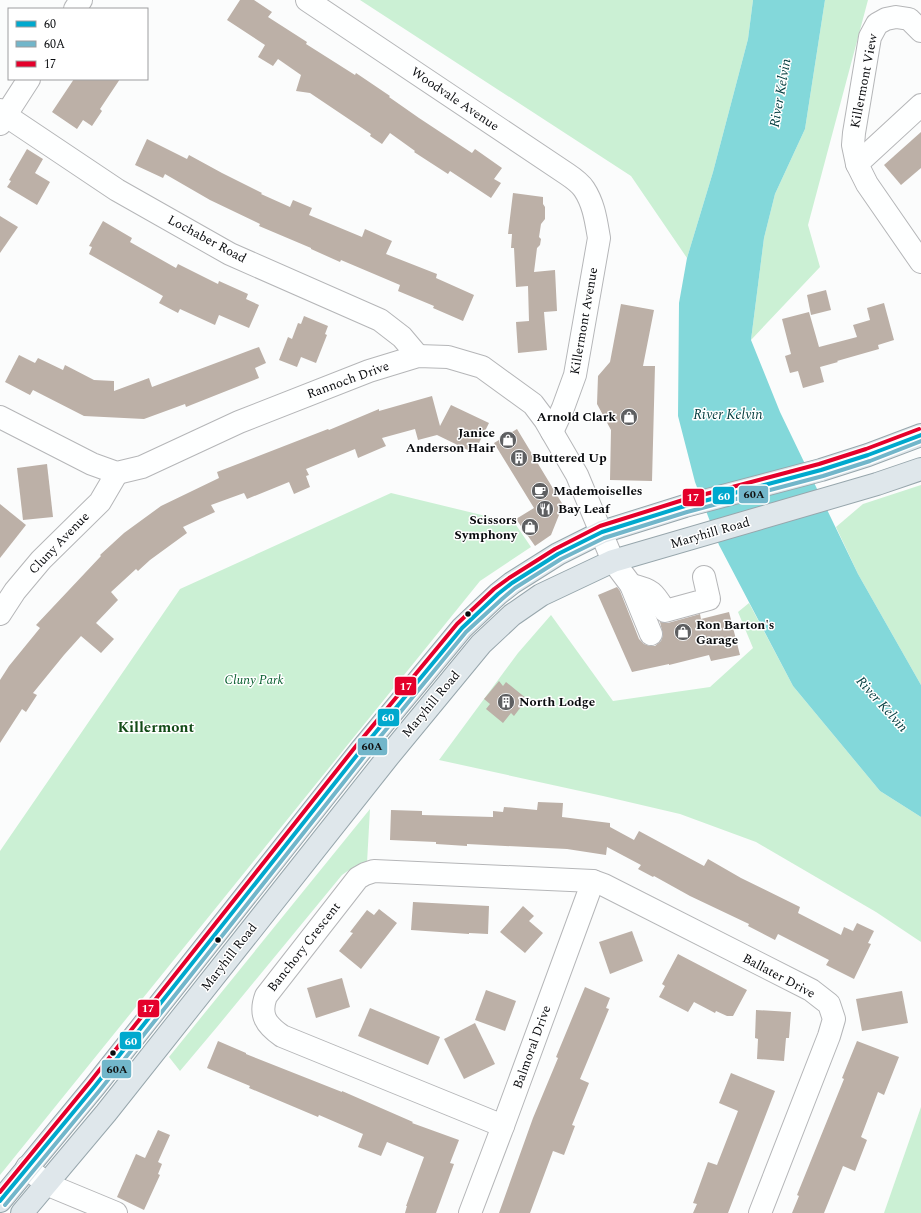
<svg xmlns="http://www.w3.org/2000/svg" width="921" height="1213" viewBox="0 0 921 1213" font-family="Spectral,serif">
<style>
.green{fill:#cbf0d4}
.water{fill:#83d8da}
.building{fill:#bcb0a7}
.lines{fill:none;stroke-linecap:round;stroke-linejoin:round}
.minor-casing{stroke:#b5b6b8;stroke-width:24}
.major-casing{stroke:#97a6ac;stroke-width:24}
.minor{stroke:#feffff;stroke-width:22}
.major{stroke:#dfe7eb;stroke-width:22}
.bus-1-casing{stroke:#fff;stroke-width:7}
.bus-2-casing{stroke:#fff;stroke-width:7}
.bus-3-casing{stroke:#fff;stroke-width:7}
.bus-1{stroke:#00a9ce;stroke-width:4}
.bus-2{stroke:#72b6ca;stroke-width:4}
.bus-3{stroke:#e4002b;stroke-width:4}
.bus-dot{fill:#090b0e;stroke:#fff;stroke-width:1.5}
.labels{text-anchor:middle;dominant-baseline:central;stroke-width:3;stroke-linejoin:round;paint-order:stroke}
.street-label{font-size:13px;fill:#090b0e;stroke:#fff}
.poi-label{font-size:13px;font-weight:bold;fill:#090b0e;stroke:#fff;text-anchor:start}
.park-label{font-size:13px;font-style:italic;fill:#085f2f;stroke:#fff}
.water-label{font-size:14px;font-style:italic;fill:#074042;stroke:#fff}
.quarter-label{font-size:15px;font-weight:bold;fill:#134b17;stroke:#fff}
.line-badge{stroke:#fff;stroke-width:1.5}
.badge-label{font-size:11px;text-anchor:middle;font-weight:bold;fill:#fff}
.pale-badge-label{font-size:11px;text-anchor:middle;font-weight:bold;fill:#111}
</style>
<rect width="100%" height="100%" fill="#fbfcfc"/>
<g class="green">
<polygon points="360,0 753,0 748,39 713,172 687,258 631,176"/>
<polygon points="825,0 868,0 808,225 820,267 751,340 764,238 775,194 805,129"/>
<polygon points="921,485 921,685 858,574 836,527 863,504"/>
<polygon points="391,493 494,518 516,525 531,547 480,581 0,1175 0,851 180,589"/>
<polygon points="749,603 793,686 880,791 921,817 921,942 876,912 756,842 680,814 603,796 439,760 518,653 551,615 613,701 710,687 753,648 738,612"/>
<polygon points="370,809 367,863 349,870 342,875 217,1027 180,1071 169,1057"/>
<polygon points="921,1107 921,1213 884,1213"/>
</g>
<polygon class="water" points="753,0 825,0 805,129 775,194 764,238 751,340 780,412 858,574 921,685 921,817 880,791 793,686 719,545 695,482 678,416 679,303 687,258 713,172 748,39"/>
<g class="building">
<polygon points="240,0 254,0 272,12 268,17 307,42 306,44 355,75 356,73 390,96 389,97 419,118 472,153 475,149 502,168 494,179 501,183 491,198 450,171 448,174 414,152 415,151 390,133 382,144 370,136 371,134 310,93 296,91 301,75 278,59 273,66 258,57 265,45 227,20"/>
<polygon points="74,79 120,79 100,109 102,111 92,126 83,120 77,129 52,112"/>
<polygon points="921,132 921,168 901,185 884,165"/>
<polygon points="147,139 187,159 189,155 222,173 262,193 261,194 290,207 293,200 312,208 309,215 362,237 365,229 392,241 386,254 437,274 436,278 474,295 463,321 433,308 434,306 398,291 400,285 341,260 340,262 311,249 311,248 259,226 260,224 210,200 165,174 163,178 135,165"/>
<polygon points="27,149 43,159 35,173 50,182 37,205 7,187 11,181 9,180"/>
<polygon points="513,193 543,197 543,204 545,207 545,219 541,224 539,237 541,239 540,245 537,248 534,272 555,270 557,311 544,312 547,350 518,353 516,322 529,321 528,286 516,287 514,248 511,248 512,234 508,234"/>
<polygon points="0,216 18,227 0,253"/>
<polygon points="103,221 132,238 130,242 176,268 178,264 218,284 219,281 248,294 246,299 259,305 249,328 219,315 215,325 180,309 178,313 159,303 163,296 89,254 92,247 89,246"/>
<polygon points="826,290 831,310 811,315 807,295"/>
<polygon points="884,303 894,340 878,345 879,349 837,361 838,362 820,367 824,382 803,388 798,371 790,373 785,356 791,354 782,319 809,312 819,347 857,337 853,325 870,320 867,308"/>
<polygon points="621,304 654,310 643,366 655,366 652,481 610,480 611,430 597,404 598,376 610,362"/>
<polygon points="304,316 328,326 325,334 327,335 316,363 301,357 297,367 279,360 288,337 292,339 298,323 301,324"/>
<polygon points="259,347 266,363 255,368 259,378 186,407 185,404 144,419 84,416 33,390 30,395 5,382 19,355 35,363 38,358 63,370 65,365 94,380 114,381 114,391 149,378 152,387"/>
<polygon points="432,396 440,426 451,405 489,423 474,453 437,435 418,440 415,429 382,438 386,446 358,458 355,449 306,469 309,475 306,476 310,487 294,494 289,482 247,499 244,493 211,505 215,512 183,527 187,533 150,560 138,571 136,569 111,592 118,600 96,623 114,639 101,653 81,636 64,655 33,693 37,695 26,712 22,709 0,743 0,680 9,666 40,628 36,625 101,556 100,555 124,533 161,506 219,478 217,472 328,429 329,430 379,409 379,411"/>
<polygon points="517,429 563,505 551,535 535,546 516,519 534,508 494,443"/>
<polygon points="47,464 53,517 23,520 17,468"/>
<polygon points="0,504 26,525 0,558"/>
<polygon points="617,587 620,591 639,639 644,644 650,646 655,646 661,641 663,635 660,622 668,623 700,614 701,619 729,612 740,655 711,661 709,655 669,665 669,664 632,672 598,595"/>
<polygon points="499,681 503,686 506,682 527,699 514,716 511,713 503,723 486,709 490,704 484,699"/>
<polygon points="538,802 563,803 562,817 610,823 610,827 634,840 639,831 704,866 708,859 741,878 800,907 798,913 841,935 844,927 853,931 857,923 874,931 868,943 871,944 854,979 826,965 829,960 778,934 775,940 748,926 749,924 690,896 654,876 653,877 638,869 641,865 607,847 606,855 567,849 467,844 467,846 436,844 436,842 390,840 391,810 422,811 422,815 493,817 493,811 503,812 504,807 537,810"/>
<polygon points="413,902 489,906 488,934 469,933 469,934 411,930"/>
<polygon points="523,906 534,916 529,921 543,933 525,953 500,932"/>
<polygon points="379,909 397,923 361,969 339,951 353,933 350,932 367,910 374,915"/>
<polygon points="632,931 643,961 610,974 599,942"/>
<polygon points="678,954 747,990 733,1016 727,1016 716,1011 715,1013 694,1002 688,1012 659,997 665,986 662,984"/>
<polygon points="342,978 350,1007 316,1018 307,988"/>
<polygon points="585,987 610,998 606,1008 609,1009 580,1079 589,1083 572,1125 575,1126 564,1155 553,1151 530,1213 499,1213 533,1118 558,1058 556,1057"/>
<polygon points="486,990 516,1001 505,1031 475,1020"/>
<polygon points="902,991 908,1023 862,1031 856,999"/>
<polygon points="370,1008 440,1037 428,1065 358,1036"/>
<polygon points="756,1010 791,1012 789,1038 786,1038 784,1061 757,1059 758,1039 755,1038"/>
<polygon points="475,1023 495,1064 464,1079 444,1039"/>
<polygon points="218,1041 246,1053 246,1054 342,1092 342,1091 413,1122 412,1123 459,1140 450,1163 454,1164 436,1213 405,1213 407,1206 406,1206 424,1157 387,1142 381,1156 358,1147 363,1134 319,1115 318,1117 249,1088 250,1086 207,1068"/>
<polygon points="857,1041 899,1057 884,1095 878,1092 861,1137 867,1140 855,1171 843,1166 824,1213 792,1213 799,1196 797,1195 844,1079 842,1078"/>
<polygon points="731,1073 775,1091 728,1213 693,1213 697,1204 693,1203 708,1162 717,1165 738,1111 719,1103"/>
<polygon points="158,1130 170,1135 158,1162 162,1164 158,1174 160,1175 144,1210 117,1197 136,1154 145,1158"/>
</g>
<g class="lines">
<defs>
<g id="minor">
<path d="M307,0l260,174c6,4 13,9 17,15 10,15 12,32 15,49l-24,137 -12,33 -11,24"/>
<polyline points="75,9 81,0"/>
<polyline points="921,105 857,164 867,184 921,262"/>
<polyline points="0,110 5,115 117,190 230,254 380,320 402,337 418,356"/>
<polyline points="0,124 29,79"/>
<polyline points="857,164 853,145 854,133 870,37 877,24 886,19 896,17 909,19 921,31"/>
<polyline points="0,417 92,464 117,473 142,467 239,422 369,371 418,356 448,357 482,367 533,404 545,420 577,475 613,561 631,585 651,634"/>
<path d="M631,585c22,5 23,8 34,26l44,-12 -5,-22"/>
<polyline points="0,614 15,591 41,560 100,502 117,473"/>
<path d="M503,1126l-221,-90c-16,-11 -23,-21 -16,-40l92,-118 7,-4 9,-3 219,10 11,4 207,105 18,14 5,15 -5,17 -69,177"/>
<polyline points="27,1167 46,1184 116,1213"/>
<polyline points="470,1213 503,1126 593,881"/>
</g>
<g id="major">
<polyline points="0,1201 95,1086 361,750 462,628 498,594 512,583 558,554 602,532 685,506 821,470 868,455 921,435"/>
<polyline points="22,1213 106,1113 388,757 481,644 512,615 541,595 613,561 877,484 921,469"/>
</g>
</defs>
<use href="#minor" class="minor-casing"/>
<use href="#major" class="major-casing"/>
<use href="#minor" class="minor"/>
<use href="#major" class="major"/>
<defs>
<polyline id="bus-1" points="0,1201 95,1086 361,750 462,628 498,594 512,583 558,554 602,532 685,506 821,470 868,455 921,435"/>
<polyline id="bus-2" points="5,1205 100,1090 366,754 466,632 502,599 515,588 561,559 604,538 687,512 823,476 870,461 921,441"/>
<polyline id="bus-3" points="0,1192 90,1082 356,746 457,624 494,589 509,578 555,549 600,526 683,500 819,464 866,449 919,429"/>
</defs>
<use href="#bus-1" class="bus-1-casing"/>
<use href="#bus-2" class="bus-2-casing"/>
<use href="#bus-3" class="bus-3-casing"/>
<use href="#bus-1" class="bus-1"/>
<use href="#bus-2" class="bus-2"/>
<use href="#bus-3" class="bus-3"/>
</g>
<defs>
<symbol id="shop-disc" viewBox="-11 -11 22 22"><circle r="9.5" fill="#5e5f61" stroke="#fff"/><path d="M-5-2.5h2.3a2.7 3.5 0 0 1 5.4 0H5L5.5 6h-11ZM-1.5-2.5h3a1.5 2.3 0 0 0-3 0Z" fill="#fff"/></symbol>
<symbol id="building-disc" viewBox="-11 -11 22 22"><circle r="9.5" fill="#5e5f61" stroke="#fff"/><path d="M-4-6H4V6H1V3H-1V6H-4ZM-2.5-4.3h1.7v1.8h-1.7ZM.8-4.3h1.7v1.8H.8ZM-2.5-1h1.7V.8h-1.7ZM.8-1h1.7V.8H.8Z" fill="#fff"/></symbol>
<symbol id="cafe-disc" viewBox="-11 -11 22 22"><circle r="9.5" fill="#5e5f61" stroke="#fff"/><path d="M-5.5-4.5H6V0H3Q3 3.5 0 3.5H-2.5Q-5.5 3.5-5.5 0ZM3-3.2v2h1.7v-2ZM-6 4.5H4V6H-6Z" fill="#fff"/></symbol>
<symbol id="restaurant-disc" viewBox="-11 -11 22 22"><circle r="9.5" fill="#5e5f61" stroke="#fff"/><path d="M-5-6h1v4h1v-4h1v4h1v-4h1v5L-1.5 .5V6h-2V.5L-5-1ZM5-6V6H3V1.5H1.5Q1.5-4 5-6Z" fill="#fff"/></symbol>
</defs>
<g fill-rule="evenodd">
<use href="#shop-disc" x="619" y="407" width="20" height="20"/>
<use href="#shop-disc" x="498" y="430" width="20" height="20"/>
<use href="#building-disc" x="509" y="448" width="20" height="20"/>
<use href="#cafe-disc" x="530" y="481" width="20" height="20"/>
<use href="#restaurant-disc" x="535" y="499" width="20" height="20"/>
<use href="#shop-disc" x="520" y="517" width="20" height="20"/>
<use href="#shop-disc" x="673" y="622" width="20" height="20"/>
<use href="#building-disc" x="496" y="692" width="20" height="20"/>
</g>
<g class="bus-dot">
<circle cx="468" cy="614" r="3.5"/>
<circle cx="218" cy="940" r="3.5"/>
<circle cx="113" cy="1053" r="3.5"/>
</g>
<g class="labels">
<g class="street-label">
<text transform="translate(864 81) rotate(-79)">Killermont View</text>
<text transform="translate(455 99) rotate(34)">Woodvale Avenue</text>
<text transform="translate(207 239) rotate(28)">Lochaber Road</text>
<text transform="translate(584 321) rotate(-80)">Killermont Avenue</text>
<text transform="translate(348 380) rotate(-20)">Rannoch Drive</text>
<text transform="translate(710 533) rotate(-16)">Maryhill Road</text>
<text transform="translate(59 543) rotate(-46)">Cluny Avenue</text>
<text transform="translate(431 704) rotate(-50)">Maryhill Road</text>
<text transform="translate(304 947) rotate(-52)">Banchory Crescent</text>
<text transform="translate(229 957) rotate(-52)">Maryhill Road</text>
<text transform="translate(779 976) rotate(28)">Ballater Drive</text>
<text transform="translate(532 1047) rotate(-70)">Balmoral Drive</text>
</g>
<g class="poi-label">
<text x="616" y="417" text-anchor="end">Arnold Clark</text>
<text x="495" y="433" text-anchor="end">Janice<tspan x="495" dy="15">Anderson Hair</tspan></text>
<text x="532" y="458">Buttered Up</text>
<text x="553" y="491">Mademoiselles</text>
<text x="558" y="509">Bay Leaf</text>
<text x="517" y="520" text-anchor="end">Scissors<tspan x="517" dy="15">Symphony</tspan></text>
<text x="696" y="625">Ron Barton's<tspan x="696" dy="15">Garage</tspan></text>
<text x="519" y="702">North Lodge</text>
</g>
<g class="park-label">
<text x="254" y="680">Cluny Park</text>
</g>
<g class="water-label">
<text transform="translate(780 93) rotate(-80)">River Kelvin</text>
<text x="728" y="414">River Kelvin</text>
<text transform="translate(882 704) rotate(48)">River Kelvin</text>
</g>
<g class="quarter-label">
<text x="156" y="727">Killermont</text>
</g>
</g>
<g class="line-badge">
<rect x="738" y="485" width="31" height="19" rx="4" fill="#72b6ca"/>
<rect x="712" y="486" width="23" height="19" rx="4" fill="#00a9ce"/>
<rect x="682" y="488" width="23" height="19" rx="4" fill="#e4002b"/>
<rect x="394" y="676" width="23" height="20" rx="4" fill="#e4002b"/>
<rect x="377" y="708" width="23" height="19" rx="4" fill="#00a9ce"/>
<rect x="357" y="737" width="31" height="19" rx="4" fill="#72b6ca"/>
<rect x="137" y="999" width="23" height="19" rx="4" fill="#e4002b"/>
<rect x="119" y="1031" width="23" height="19" rx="4" fill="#00a9ce"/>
<rect x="101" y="1059" width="31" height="20" rx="4" fill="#72b6ca"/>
</g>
<g class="badge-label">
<text x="724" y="500">60</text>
<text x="693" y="501">17</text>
<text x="406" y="690">17</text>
<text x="388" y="721">60</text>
<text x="148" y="1012">17</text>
<text x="131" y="1045">60</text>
</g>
<g class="pale-badge-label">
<text x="754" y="498">60A</text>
<text x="372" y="750">60A</text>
<text x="117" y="1073">60A</text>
</g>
<rect x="8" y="8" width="140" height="72" fill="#ffffff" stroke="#9d9d9f"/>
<rect x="16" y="21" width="20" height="6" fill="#00a9ce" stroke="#9d9d9f"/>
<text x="44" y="28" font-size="12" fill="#090b0e">60</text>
<rect x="16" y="41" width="20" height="6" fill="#72b6ca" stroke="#9d9d9f"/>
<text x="44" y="48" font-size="12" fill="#090b0e">60A</text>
<rect x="16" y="61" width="20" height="6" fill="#e4002b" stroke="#9d9d9f"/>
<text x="44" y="68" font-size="12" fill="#090b0e">17</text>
</svg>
